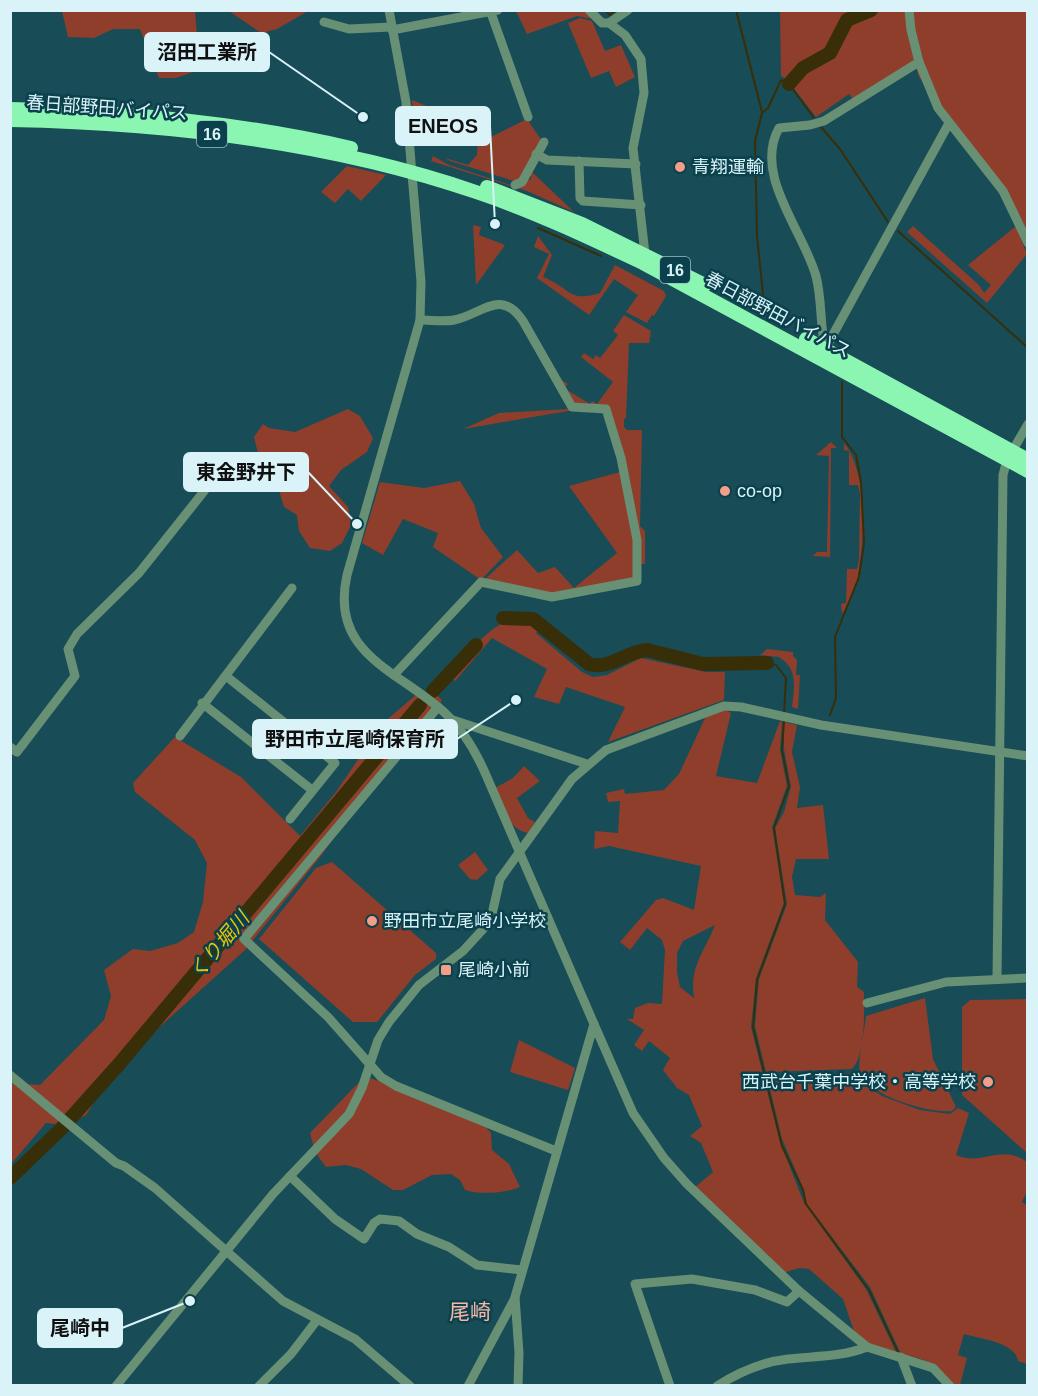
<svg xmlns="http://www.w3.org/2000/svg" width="1038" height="1396" viewBox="0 0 1038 1396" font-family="Helvetica,'Noto Sans JP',sans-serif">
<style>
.green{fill:#8f3e2b;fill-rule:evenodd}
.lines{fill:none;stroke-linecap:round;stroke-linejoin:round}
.stream{stroke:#382e08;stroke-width:2}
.river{stroke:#382e08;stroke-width:14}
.minor{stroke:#679074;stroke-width:9}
.highway{stroke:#8bf6b2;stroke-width:14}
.poi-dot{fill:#f49e89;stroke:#0a414c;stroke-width:2}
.labels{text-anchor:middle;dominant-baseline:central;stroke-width:5;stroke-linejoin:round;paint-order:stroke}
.shield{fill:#0a414c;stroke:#9bbec5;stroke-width:1.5}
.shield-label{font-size:16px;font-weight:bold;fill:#d9f3f9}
.street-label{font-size:18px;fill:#d9f3f9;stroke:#0a414c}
.poi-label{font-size:18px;fill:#d9f3f9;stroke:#0a414c;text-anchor:start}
.water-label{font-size:20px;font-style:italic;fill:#e9c206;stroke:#0a414c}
.quarter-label{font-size:21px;fill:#f8b7a6;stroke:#0a414c}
.leader{fill:none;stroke:#d9f3f9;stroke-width:2}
.callout-dot{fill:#d9f3f9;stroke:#0a414c;stroke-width:2}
.callout{fill:#d9f3f9;stroke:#d9f3f9;stroke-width:2}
.callout-label{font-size:20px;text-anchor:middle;font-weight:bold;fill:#111}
</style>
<rect width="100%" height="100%" fill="#184c57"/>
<g class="green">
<polygon points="567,10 586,11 593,19 577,16 527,34 516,11"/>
<polygon points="780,10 865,10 865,11 848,16 828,51 805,63 788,80 781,76"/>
<polygon points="62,11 195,11 199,60 193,72 176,78 159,78 140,29 113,29 94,38 68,37"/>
<polygon points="229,11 308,11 277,29 261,33"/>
<polygon points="877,11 1027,11 1027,232 1006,207 988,166 919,77 914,61 853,99 849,94 816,117 792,86 802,75 831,57 840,35 850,21"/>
<polygon points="580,18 592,21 605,51 621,45 635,77 616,87 609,71 591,78 568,23"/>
<path d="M412,100l58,24 21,13 36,-18 15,22 -25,41 -67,-21 -5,-3 23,7 9,-10 1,-13c-21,-10 -41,-10 -63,-8z"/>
<polygon points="433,156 449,165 514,186 531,179 531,171 574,212 527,191 431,161"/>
<polygon points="347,166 386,175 361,201 348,189 335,203 321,192"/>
<polygon points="473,225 481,227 479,235 505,245 476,285"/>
<polygon points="913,226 979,285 984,293 991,285 968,265 1016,226 1027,254 987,303 907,232"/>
<path d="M538,236l14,19 -9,22c28,11 25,26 57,16l15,-28 49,26 2,5 -12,20 -2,-1 -5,8 -21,-11 12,-17 -24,-16 -25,36 -52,-37 12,-24 -15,-7z"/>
<polygon points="624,315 651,331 649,343 629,343 626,418 624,419 624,427 627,430 642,430 640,526 645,531 645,564 640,564 640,540 630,504 623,457 607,406 576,405 560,379 568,384 565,387 567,390 590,404 592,401 597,404 613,382 581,357 584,353 593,359 596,355 600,358 618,335 613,331"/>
<polygon points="348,409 360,416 373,438 367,452 341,470 329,486 348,507 351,525 342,543 330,551 310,548 299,531 297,515 284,507 276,480 260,461 254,437 263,424 269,428 295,432"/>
<polygon points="569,409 574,410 463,429 499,413"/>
<polygon points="831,442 837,448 831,448 830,557 813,556 817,552 827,552 829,456 816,455"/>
<path d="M844,443c24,30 21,96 14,132 -2,14 -9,27 -16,39l-1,-10 5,-1 1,-34h10l2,-9 1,-66 -2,-9h-9v-34l-5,-1z"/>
<polygon points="620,472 634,541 633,579 549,596 484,580 517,550 538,573 555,567 574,588 617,553 569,486"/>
<polygon points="460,481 474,504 481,528 503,557 481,580 433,547 438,533 403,519 383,555 362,543 380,482 424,488"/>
<path d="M512,620l18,2 11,5 -5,6 46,39 11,5 14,-2 34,-17 65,14h19l-1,28 -116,42 17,-35 -59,-20 -7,17 -25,-7 13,-28 -55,-31 -37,43 -6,-5c17,-18 38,-51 63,-56z"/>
<path d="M767,649l26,3v4l4,4 -1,15h4l-2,34 -6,-2c2,-20 7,-37 -13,-50l-19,-2z"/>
<polygon points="433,692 442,700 430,722 387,765 320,857 245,950 134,1050 101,1091 86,1115 67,1125 46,1123 11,1164 11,1083 40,1085 104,1020 111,996 104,970 133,949 150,951 178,943 194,932 203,902 207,863 195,840 135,792 133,783 175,737 241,777 300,836 336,792 382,724 418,693"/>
<path d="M726,710l5,3 -15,63 41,7 23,-62 2,1 -2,28 7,36 -15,41 12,76 -28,75 -5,49 29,115 24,61 62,86 31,65 -26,-9 -16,-11 -12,-35 -34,-30 -10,-1 -16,5 -89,-85 19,-16 -12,-29 -11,-7 12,-10 -13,-31 -12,-7 -14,-18 7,-12 -21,-17 -7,10 -8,-6 10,-15 -17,-11h6l2,-11 13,-5 14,1 3,-54 -3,-10 -15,-12 -17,22 -10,-8 36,-42 7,-2 31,12 7,-44 -92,-20 -15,3 1,-18 23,2 2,-32 -12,1 -2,-9 18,-4 1,5 39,-4 15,-16 27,-58zM715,925c-11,28 -26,42 -21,73l-14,-11 -3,-15v-19l6,-12z"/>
<path d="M784,722l13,3 -5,27 8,35 -3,21 26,-3 6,54h-33l-4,18 3,18 25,2 6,-4 -1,27 33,42 -1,25 7,5c0,19 2,63 -12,77l-84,3v4l86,-3 10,11 18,12 38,14 30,4 8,-6 11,5 -13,42c27,12 44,-12 71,7v29l-5,11 6,4 -1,158 -9,-3c-3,-19 -37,-22 -54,-27l-6,21 9,3 -7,27h-7c-13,-20 -29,-27 -52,-31l-31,-67 -64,-84 -2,-13 -22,-51 -27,-113 4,-47 28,-75 -12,-76 9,-16 7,-25 -7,-38z"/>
<path d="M524,766l16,15 -23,17 11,20 7,4 -7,11c-21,-4 -25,-26 -33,-45l18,-10z"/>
<polygon points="475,852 488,870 477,880 470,879 458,865"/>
<polygon points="332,862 436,953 436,959 415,975 377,1022 353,1022 259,939 316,868"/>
<path d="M925,998l8,61 23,48 -4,4c-21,3 -87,-16 -92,-39 -3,-9 5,-43 6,-56z"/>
<polygon points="1027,999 1028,999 1027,1153 962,1095 962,1007 970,1000"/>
<polygon points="519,1040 575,1068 568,1090 510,1072"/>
<path d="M365,1076l13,5 13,-2 94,47 6,7 1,17 17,14 11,23c-13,6 -41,8 -55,3l-5,-10 -9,-6 -19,1 -29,15h-10l-32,-21 -15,-4 -20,2 -11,-15 -5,-19z"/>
</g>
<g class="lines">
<g class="stream">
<polyline points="605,10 610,15 616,10"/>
<polyline points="736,10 762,112"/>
<polyline points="821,127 840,149 888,222"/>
<polyline points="538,228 601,256"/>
<polyline points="898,231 1028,348"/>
<polyline points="764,304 757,236 755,141 762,113 768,108 781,80 789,84 814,118"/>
<polyline points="767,663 776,665 786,678 784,715"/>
<polyline points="830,715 836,698 835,637 859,577 864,543 861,482 856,455 842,437 842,382"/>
<polyline points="784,721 782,750 789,786 774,828 785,904 757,980 753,1027 782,1146 803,1190 806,1204 869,1290 898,1352"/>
</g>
<g class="river">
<polyline points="789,84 803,68 830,53 847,20 871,10"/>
<path d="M503,618l30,1 56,45c21,6 38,-13 58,-14l56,14 64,-1"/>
<polyline points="433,691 476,645"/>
<polyline points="10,1178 61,1129 120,1063 420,705"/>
</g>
<g class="minor">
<path d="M389,10l17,92 15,180 -1,38 -73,255c-18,80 52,95 99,139 18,17 30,38 40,61l108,249 -79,273 4,56 -1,33"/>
<polyline points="589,10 602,23 609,23 625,35 641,59 644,93 633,148 645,254"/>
<polyline points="909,10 911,30 919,62 938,108 1003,191 1028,243"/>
<polyline points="491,13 528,117"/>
<polyline points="324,22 349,29 391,27"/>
<polyline points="609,23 628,10"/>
<polyline points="392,30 498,10"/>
<polyline points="536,154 547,160 636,164"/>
<polyline points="579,161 580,198 583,201 641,205"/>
<polyline points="515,185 522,182 544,142"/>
<path d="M825,349c-5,-24 -3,-50 -9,-73 -13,-46 -63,-101 -37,-148l31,-3 14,-4 95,-59"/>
<polyline points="824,351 948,125"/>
<path d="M394,675l87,-93 71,15 85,-16v-41l-16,-82 -15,-49 -34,-2 -49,-86c-23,-34 -41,-6 -69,-1 -10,2 -23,0 -34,0"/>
<polyline points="226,676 335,763 290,819"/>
<polyline points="202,703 312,790"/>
<polyline points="438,707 244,939 328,1017 381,1077 396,1086 556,1151"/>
<polyline points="453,720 587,764"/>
<polyline points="180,736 292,588"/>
<polyline points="10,747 17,752 75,676 68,649 77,634 139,573 205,490"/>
<polyline points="997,978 1003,475 1007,460 1028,424"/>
<polyline points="867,1003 946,982 1028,978"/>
<polyline points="594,1024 633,1113 664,1158 687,1184 799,1291 867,1347 933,1368 950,1386"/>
<polyline points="10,1075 116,1163 124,1166 155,1188 283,1301 355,1339 410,1386"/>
<polyline points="290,1176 335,1219 364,1239 374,1223 380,1219 399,1221 417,1234 449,1247 477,1265 522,1270"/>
<polyline points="901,1357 912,1386"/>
<polyline points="116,1386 273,1194 349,1114 362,1088 378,1040 389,1022 419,985 463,951 486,926 492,914 500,879 572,779 606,750 724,706 741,707 821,725 1028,756"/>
<polyline points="259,1386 291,1354 317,1320"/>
<polyline points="468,1386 515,1298"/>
<polyline points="670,1386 635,1284 692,1279 755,1290 787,1302 799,1291"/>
<path d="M717,1386c22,-14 45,-24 71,-27 27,-3 54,-2 79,-12"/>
</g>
<g class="highway">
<path d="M10,109c111,2 233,14 341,39"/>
<path d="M10,120c157,3 317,21 466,72 57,19 112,45 167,71l385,208"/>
<polyline points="487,187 582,224 705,285"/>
<polyline points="806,339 1028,460"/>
</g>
</g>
<g class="poi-dot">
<circle cx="680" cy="167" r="6"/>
<circle cx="725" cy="491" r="6"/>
<circle cx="372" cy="921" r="6"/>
<rect x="440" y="964" width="12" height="12" rx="3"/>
<circle cx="988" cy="1082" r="6"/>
</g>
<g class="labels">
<g class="shield">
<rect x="197" y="121" width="30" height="26" rx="4.5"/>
<rect x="660" y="257" width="30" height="26" rx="4.5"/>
</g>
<g class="shield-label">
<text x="212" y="134">16</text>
<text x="675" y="270">16</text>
</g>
<g class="street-label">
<text transform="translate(107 108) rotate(4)">春日部野田バイパス</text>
<text transform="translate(778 315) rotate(28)">春日部野田バイパス</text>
</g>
<g class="poi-label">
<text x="692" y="167">青翔運輸</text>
<text x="737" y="491">co-op</text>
<text x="384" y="921">野田市立尾崎小学校</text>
<text x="458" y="970">尾崎小前</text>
<text x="976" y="1082" text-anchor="end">西武台千葉中学校・高等学校</text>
</g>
<g class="water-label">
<text transform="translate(219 945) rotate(-50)">くり堀川</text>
</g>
<g class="quarter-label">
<text x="470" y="1311">尾崎</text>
</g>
</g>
<path class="leader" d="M363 117L269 52M495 224L490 126M357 524L308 472M516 700L457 739M190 1301L122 1328"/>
<g class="callout-dot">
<circle cx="363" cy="117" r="6"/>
<circle cx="495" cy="224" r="6"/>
<circle cx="357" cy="524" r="6"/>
<circle cx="516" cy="700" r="6"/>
<circle cx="190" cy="1301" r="6"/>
</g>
<g class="callout">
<rect x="145" y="33" width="124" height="38" rx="6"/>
<rect x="396" y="107" width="94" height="38" rx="6"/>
<rect x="184" y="453" width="124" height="38" rx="6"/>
<rect x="253" y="720" width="204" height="38" rx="6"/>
<rect x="38" y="1309" width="84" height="38" rx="6"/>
</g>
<g class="callout-label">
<text x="207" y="59">沼田工業所</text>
<text x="443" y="133">ENEOS</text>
<text x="246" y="479">東金野井下</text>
<text x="355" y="746">野田市立尾崎保育所</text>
<text x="80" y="1335">尾崎中</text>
</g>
<rect width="1038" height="1396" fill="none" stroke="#d9f3f9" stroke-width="24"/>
</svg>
